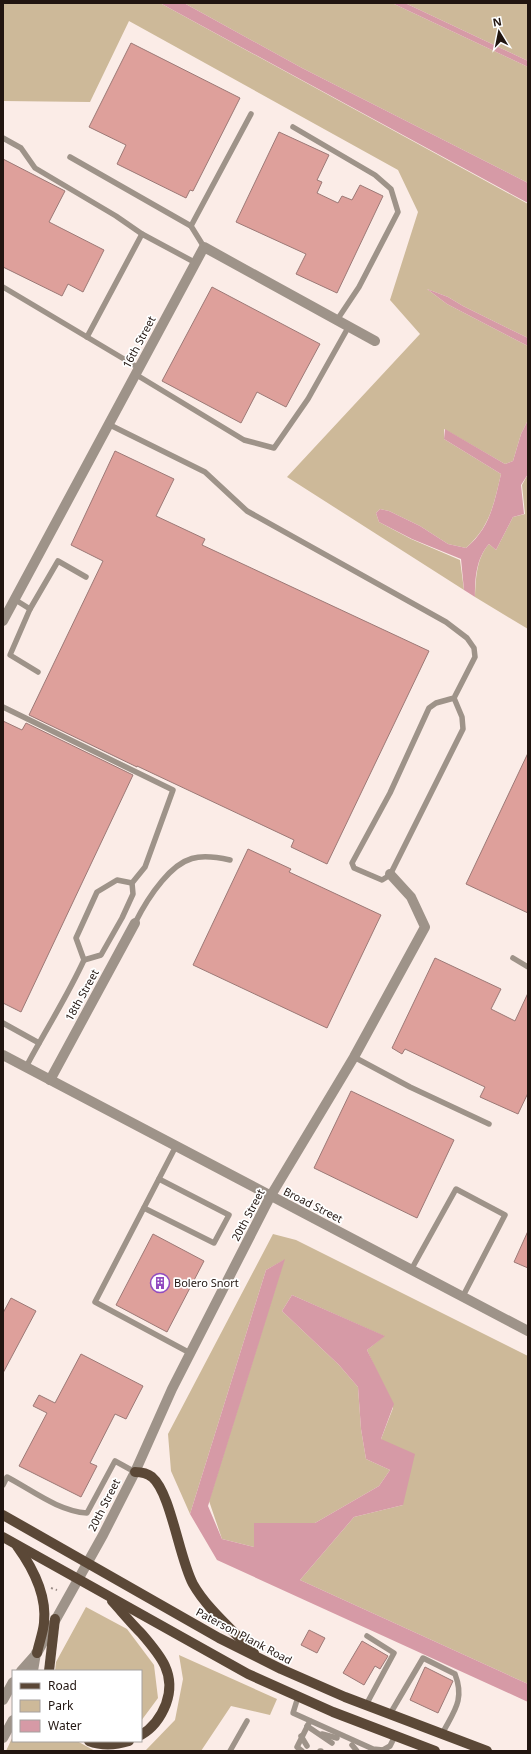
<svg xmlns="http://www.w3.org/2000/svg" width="531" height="1754" viewBox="0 0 531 1754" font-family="'Noto Sans',sans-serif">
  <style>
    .green { fill: #cdb999 }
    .water { fill: #d69aa6 }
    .building { fill: #dea09b; stroke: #9c7976 }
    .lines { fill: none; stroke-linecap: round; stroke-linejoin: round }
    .path { stroke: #998b86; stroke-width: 2; stroke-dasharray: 2 3; stroke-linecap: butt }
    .service { stroke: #9e9389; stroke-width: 5.5 }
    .minor { stroke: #9e9389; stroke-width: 10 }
    .primary { stroke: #5b4837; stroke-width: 10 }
    .labels { text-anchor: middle; stroke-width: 3.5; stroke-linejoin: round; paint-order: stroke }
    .street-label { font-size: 11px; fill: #211510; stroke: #fff }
    .poi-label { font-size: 11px; fill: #211510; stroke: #fff; text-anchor: start }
  </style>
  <rect width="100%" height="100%" fill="#fbece7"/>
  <g class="green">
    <path d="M3 3H160L528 204V338L463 306 448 297 427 289 447 304 528 346V420L521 434 513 461 505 464 444 429V439L501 474C494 504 490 527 466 548L448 544 420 526 389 511 380 509 376 513 379 522 411 539 460 560 464 590 287 477 420 334 390 300 418 212 398 170 129 21 90 102 3 101Z"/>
    <path d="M184 3H392L528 67V183L302 68Z"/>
    <path d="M405 3H528V61Z"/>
    <path d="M528 474V629L475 597C476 578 476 559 489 544L496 550 513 517 525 514 522 485Z"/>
    <path d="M273 1234 296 1240 528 1356V1684L300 1580 354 1517 403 1505 381 1439 393 1408 367 1350 384 1336 292 1295 282 1311 339 1365 358 1387 361 1429 366 1459 390 1470 379 1486 315 1523H254V1547L222 1539 209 1501 284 1260 266 1270 190 1514 171 1471 168 1434Z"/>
    <path d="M86 1607 127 1629 154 1665 158 1698 141 1721V1671H55L56 1662Z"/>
    <path d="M179 1655 277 1699 270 1715 231 1706 201 1751H131L146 1750 175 1720 183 1679Z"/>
    <path d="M13 1736V1741H77L95 1751H6Z"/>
  </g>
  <g class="water">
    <path d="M160 3H184L302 68 528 183V203Z"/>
    <path d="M392 3H405L528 61V67Z"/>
    <path d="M427 289 448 297 463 306 528 338V346L447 304Z"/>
    <path d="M528 420V474L521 485 524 514 513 517 496 550 489 544C476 559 475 578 475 597L464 590 461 559 412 539 379 522 376 513 380 509 389 511 420 526 448 544 466 548C490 528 494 504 501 474L444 439 445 429 505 464 513 461 521 434Z"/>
    <path d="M285 1259 208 1506 222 1539 254 1547V1523H315L379 1486 390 1470 366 1459 361 1429 358 1387 339 1365 282 1311 292 1295 385 1336 367 1350 394 1404 381 1439 415 1454 403 1505 354 1517 300 1580 528 1684V1702L217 1560 190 1514 266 1270Z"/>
  </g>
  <g class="building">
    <path d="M131 43 240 98 193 191 190 190 186 198 117 164 126 145 89 127Z"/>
    <path d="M279 132 329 155 317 180 322 182 317 193 338 203 342 196 352 200 360 185 383 196 337 293 296 274 306 254 236 222Z"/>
    <path d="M3 159 65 191 49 222 104 250 83 292 68 284 62 296 3 267Z"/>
    <path d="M212 287 320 344 286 407 257 392 241 423 162 381Z"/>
    <path d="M115 451 174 479 156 516 205 539 202 545 429 651 327 864 291 847 294 840 137 766V767L29 715 103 561 71 545Z"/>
    <path d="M3 721 22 730 26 723 133 775 21 1012 3 1003Z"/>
    <path d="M528 753V913L466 884Z"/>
    <path d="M248 849 291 869 289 872 381 915 327 1028 193 965Z"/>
    <path d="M435 958 501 989 491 1009 515 1021 528 993V1093L518 1114 480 1097 485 1087 405 1049 402 1054 392 1048Z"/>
    <path d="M351 1091 454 1140 417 1218 314 1168Z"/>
    <path d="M528 1231V1268L514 1262Z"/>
    <path d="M153 1234 204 1261 167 1332 116 1305Z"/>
    <path d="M11 1298 36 1311 3 1373V1313Z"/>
    <path d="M81 1354 143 1386 126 1419 115 1414 90 1463 97 1466 81 1497 19 1466 47 1413 33 1406 39 1395 55 1403Z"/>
    <path d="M309 1630 325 1638 317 1653 301 1645Z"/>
    <path d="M362 1641 388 1656 380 1669 375 1666 364 1685 343 1673Z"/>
    <path d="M425 1667 453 1681 438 1713 410 1700Z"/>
  </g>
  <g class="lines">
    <path class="path" d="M51 1588 57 1590"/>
    <g class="service">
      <path d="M293 127 375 175 391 189 398 212 359 287 337 320"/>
      <path d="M3 138 21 148 35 168 116 216 142 234"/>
      <path d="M70 157 191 226 251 114"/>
      <path d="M191 226 204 247"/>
      <path d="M3 287 139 368"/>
      <path d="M87 337 142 234 196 263"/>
      <path d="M135 374 244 440 274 448 308 399 349 326"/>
      <path d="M108 424 205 472 247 511 446 622 467 638 474 648 475 657 454 698 462 717 463 729 390 875 382 880 354 868 352 863 390 793 429 708 436 703 454 698"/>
      <path d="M14 599 30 609"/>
      <path d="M38 672 10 655 30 609 58 561 86 577"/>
      <path d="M3 707 173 790 145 867 132 883 133 894 122 918 101 955 84 960"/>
      <path d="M135 923C143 907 151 894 162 881 183 856 198 853 230 860"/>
      <path d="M513 958 528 967"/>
      <path d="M3 1023 39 1043"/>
      <path d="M354 1057 410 1087 489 1124"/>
      <path d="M26 1067C45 1031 67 997 84 960L76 938 97 892 117 880 132 883"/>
      <path d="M176 1146 95 1302 190 1353"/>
      <path d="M144 1208 214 1243 229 1215 159 1179"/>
      <path d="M411 1270 456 1189 505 1215 463 1296"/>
      <path d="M3 1485 7 1477C32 1490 58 1511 87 1513L115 1461 135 1472"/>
      <path d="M298 1697 293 1713 373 1749 383 1750 390 1746 395 1736"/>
      <path d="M366 1705 394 1653 367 1636"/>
      <path d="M390 1714 423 1658 455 1674C465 1700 454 1711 442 1734"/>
      <path d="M307 1726 332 1743"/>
      <path d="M322 1734 337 1738"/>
      <path d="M301 1736 307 1746"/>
      <path d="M352 1745 357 1751"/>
      <path d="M230 1751 247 1721"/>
      <path d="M302 1751 297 1747 310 1721"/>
      <path d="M320 1751H321"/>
    </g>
    <g class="minor">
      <path d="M3 621 204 247 375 341"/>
      <path d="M3 1055 528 1331"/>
      <path d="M50 1080 135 923"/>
      <path d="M21 1671 37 1653 103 1535 135 1472 172 1389 270 1197 354 1057 425 927 411 897 390 874"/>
      <path d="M33 1671 36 1653"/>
      <path d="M3 1700 13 1682"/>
      <path d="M3 1738 13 1720"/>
    </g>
    <g class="primary">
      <path d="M135 1472C141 1472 147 1473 152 1477 171 1493 179 1558 193 1584 207 1609 235 1632 254 1653"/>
      <path d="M3 1515 219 1638 281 1669 345 1697 487 1751"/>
      <path d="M3 1537 248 1674 333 1712 435 1751"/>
      <path d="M17 1546C33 1568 47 1595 44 1623 43 1633 39 1643 37 1653"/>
      <path d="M112 1601C122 1612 131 1623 141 1633 160 1655 177 1674 166 1704 161 1717 153 1728 141 1735"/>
      <path d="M49 1671 55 1619"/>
      <path d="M89 1741C102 1746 116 1745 129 1741"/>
    </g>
  </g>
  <defs>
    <g id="building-ring" transform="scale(1)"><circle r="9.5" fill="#fff" stroke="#924cc0" stroke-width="1.5"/><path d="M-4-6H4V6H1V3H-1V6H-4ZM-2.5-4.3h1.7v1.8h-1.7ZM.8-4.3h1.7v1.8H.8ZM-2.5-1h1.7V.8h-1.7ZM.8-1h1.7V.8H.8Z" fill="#924cc0"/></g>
  </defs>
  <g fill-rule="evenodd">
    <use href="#building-ring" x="160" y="1283"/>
  </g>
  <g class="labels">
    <g class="street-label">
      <text transform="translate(139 342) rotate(-62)" y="4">16th Street</text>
      <text transform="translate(82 995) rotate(-61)" y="4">18th Street</text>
      <text transform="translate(313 1205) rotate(27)" y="4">Broad Street</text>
      <text transform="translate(248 1215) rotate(-62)" y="4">20th Street</text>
      <text transform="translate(104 1505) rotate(-63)" y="4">20th Street</text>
      <text transform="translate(244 1636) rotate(28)" y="4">Paterson Plank Road</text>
    </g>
    <g class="poi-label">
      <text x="174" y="1287">Bolero Snort</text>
    </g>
  </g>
  <rect width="531" height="1754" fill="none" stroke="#211510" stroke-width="8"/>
  <rect x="12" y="1670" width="130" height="72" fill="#ffffff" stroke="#a6a19f"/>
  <rect x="20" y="1683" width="20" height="6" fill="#5b4837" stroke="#a6a19f"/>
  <text x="48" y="1690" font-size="12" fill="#211510">Road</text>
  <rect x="20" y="1700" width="20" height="12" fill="#cdb999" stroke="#a6a19f"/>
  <text x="48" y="1710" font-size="12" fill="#211510">Park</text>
  <rect x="20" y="1720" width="20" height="12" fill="#d69aa6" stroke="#a6a19f"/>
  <text x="48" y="1730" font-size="12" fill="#211510">Water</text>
  <g transform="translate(499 32) rotate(350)" stroke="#ffffff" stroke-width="3" paint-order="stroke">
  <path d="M0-3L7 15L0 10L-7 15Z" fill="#211510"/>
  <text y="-6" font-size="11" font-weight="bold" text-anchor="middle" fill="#211510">N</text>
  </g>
</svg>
